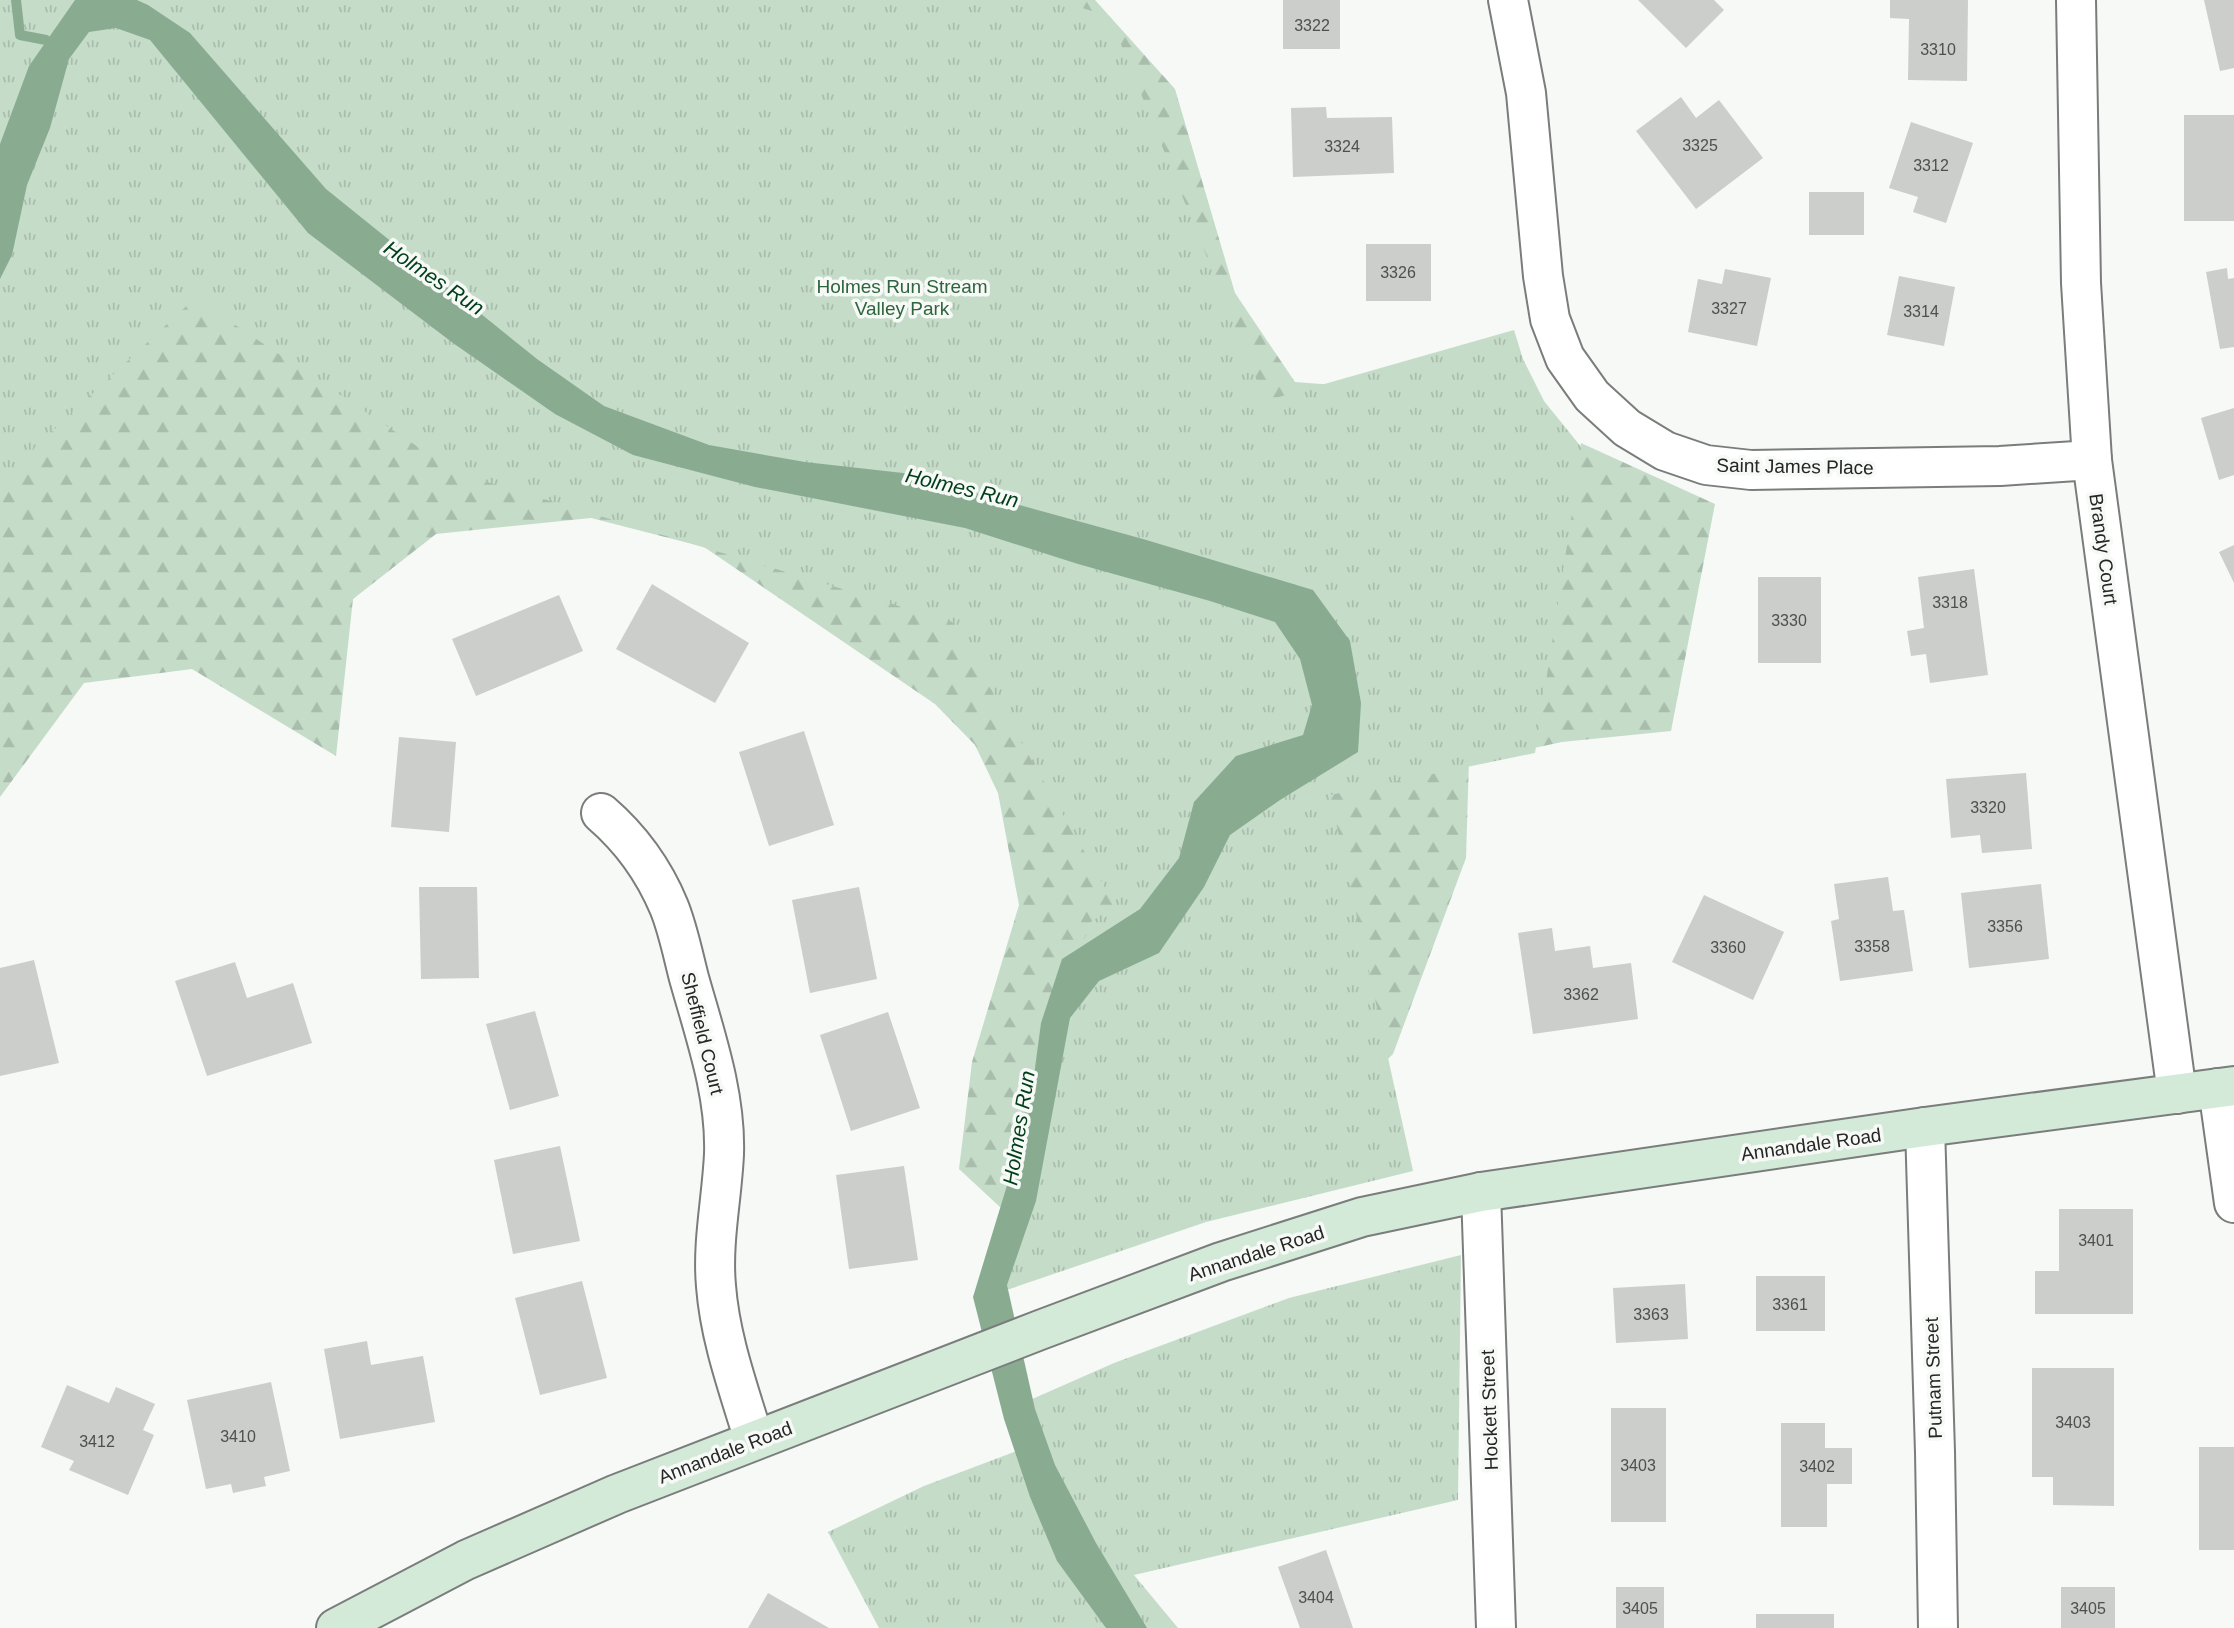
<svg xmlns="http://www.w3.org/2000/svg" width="2234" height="1628" viewBox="0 0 2234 1628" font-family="Helvetica,sans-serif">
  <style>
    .forest { fill: url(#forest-firs) }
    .park { fill: url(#park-tufts) }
    .water { fill: #89ac91 }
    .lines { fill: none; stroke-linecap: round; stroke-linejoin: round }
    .stream { stroke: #89ac91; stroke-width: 10 }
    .building { fill: #cbcecb }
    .minor-casing { stroke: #7a7d7b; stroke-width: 42 }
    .secondary-casing { stroke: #7a7d7b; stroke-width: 42 }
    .minor { stroke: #fff; stroke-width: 38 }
    .secondary { stroke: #d3ead9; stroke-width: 38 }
    .labels { text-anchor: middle; stroke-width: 7; stroke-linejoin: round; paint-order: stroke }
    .number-label { font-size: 16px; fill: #4e504e }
    .park-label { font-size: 19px; fill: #2e653e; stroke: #f6f9f6 }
    .street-label { font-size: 19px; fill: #252625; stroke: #f6f9f6 }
    .water-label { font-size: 21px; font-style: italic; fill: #003d19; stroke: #f6f9f6 }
  </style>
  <defs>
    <pattern id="forest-firs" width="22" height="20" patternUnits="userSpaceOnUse" patternTransform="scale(1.75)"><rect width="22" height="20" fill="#c5dcc9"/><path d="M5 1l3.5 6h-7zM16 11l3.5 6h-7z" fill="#a9bdac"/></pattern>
    <pattern id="park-tufts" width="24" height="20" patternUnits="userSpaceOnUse" patternTransform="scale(1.75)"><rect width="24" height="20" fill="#c5dcc9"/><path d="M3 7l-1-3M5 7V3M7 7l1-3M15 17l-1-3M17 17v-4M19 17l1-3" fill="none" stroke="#a9bdac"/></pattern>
  </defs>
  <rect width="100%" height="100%" fill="#f6f9f6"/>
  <g class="forest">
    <path d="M0 0H1095L1175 89 1235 293 1295 382 1450 394 1474 594 1466 858 1393 1054 1356 1091 1036 1201 1000 1207 959 1169 972 1062 1019 905 998 793 975 745 935 704 704 547 591 518 436 534 353 599 336 756 192 669 84 683 0 797Z"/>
    <path d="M1581 443 1715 504 1671 731 1562 742 1534 748Z"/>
  </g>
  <g class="park">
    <path d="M0 0H1058L1110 17 1265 401 1514 330 1523 359 1544 401 1582 448 1535 753 1330 795 1413 1171 1206 1222 995 1294 1088 924 1115 905 952 622 457 473 195 298 0 480Z"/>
    <path d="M1461 1255 1458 1500 1134 1575 1178 1628H879L828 1532 924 1486 1027 1447 1030 1400 1114 1363 1289 1298Z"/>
  </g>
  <path class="water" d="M75 0H137L148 5 190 33 326 189 537 359 604 406 709 445 805 462 903 473 1143 539 1313 590 1350 641 1361 703 1358 752 1280 800 1230 835 1204 887 1159 953 1099 981 1070 1018 1036 1201 1007 1285 1035 1409 1055 1465 1096 1543 1147 1628H1106L1057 1561 1030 1497 1004 1419 973 1297 1029 1113 1041 1023 1062 959 1140 909 1179 858 1194 802 1236 756 1303 735 1312 705 1300 659 1275 622 1210 601 1078 564 965 528 755 487 633 455 555 414 453 343 308 233 150 40 116 28 89 32 69 59 50 128 27 185 12 255 0 279V144L29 66Z"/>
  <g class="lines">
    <path class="stream" d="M16 0 20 35 46 40"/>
  </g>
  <g class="building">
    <rect x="1283" y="0" width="57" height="49"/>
    <path d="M1638 0H1714L1724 10 1686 48Z"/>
    <path d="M1890 0H1968L1967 81 1908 80 1909 19 1890 18Z"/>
    <path d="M2204 0H2234V68L2220 71Z"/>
    <path d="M1681 97 1696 118 1719 100 1763 158 1696 209 1636 131Z"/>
    <path d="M1326 107 1327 118 1392 117 1394 173 1293 177 1291 108Z"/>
    <rect x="2184" y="115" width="50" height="106"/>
    <path d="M1911 122 1973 143 1946 223 1913 212 1918 197 1889 188Z"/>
    <rect x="1809" y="192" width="55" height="43"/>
    <rect x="1366" y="244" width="65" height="57"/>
    <path d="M2227 268 2228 279 2234 278V347L2220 349 2206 272Z"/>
    <path d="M1725 269 1771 278 1757 346 1688 332 1698 279 1722 284Z"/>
    <path d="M1899 276 1955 287 1944 346 1887 335Z"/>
    <path d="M2234 408V475L2219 480 2201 418Z"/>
    <path d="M2234 545V583L2219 552Z"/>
    <path d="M1974 569 1988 675 1930 683 1926 654 1911 656 1907 631 1924 628 1918 577Z"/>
    <rect x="1758" y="577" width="63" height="86"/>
    <path d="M652 584 749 643 715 703 616 649Z"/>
    <path d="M559 595 583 651 476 696 452 639Z"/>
    <path d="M804 731 834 825 769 846 739 752Z"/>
    <path d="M399 737 456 742 449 832 391 827Z"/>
    <path d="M2026 773 2032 849 1982 853 1980 835 1951 838 1946 779Z"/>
    <path d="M1888 877 1893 911 1904 910 1913 971 1840 981 1831 921 1839 919 1834 884Z"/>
    <path d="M2041 884 2049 959 1969 968 1961 893Z"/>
    <path d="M419 887H477L479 978 421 979Z"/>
    <path d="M859 887 877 979 810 993 792 900Z"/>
    <path d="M1704 895 1784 932 1753 1000 1672 962Z"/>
    <path d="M1552 928 1555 951 1590 946 1593 968 1631 963 1638 1019 1533 1034 1518 933Z"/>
    <path d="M34 960 59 1063 0 1076V968Z"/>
    <path d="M235 962 247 998 293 983 312 1043 207 1076 175 981Z"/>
    <path d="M535 1011 559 1096 510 1110 486 1024Z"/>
    <path d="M888 1012 920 1108 851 1131 820 1035Z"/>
    <path d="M560 1146 580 1241 513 1254 494 1160Z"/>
    <path d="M904 1166 918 1260 849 1269 836 1175Z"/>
    <path d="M2059 1209H2133V1314H2035V1271H2059Z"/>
    <rect x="1756" y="1276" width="69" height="55"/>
    <path d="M582 1281 607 1378 540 1395 515 1298Z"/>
    <path d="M1685 1284 1688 1339 1616 1343 1613 1288Z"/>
    <path d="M367 1341 371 1365 423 1356 435 1422 340 1439 324 1349Z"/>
    <path d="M2032 1368H2114V1506L2053 1505V1477H2032Z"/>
    <path d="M271 1382 290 1471 264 1477 266 1486 233 1493 231 1484 206 1489 187 1400Z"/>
    <path d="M67 1385 109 1403 116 1387 155 1404 143 1430 154 1435 128 1495 69 1470 74 1461 41 1447Z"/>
    <rect x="1611" y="1408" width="55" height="114"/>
    <path d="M1781 1423H1825V1448H1852V1484H1827V1527H1781Z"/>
    <rect x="2199" y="1447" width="35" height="103"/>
    <path d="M1326 1550 1353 1628H1300L1278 1567Z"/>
    <rect x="1616" y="1587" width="48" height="41"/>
    <rect x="2061" y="1587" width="54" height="41"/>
    <path d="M768 1593 829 1628H748Z"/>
    <rect x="1756" y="1614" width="78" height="14"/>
  </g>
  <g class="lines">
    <g class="minor-casing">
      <g id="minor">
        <path d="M1508 0 1526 93 1543 276 1550 319 1565 358 1592 396 1627 428 1665 451 1706 465 1751 470 2000 466 2092 460"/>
        <path d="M2076 0 2081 283 2092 460 2177 1094"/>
        <path d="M601 813C630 838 654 871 669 907 678 929 683 955 689 978 705 1035 726 1094 724 1154 722 1198 712 1242 716 1286 720 1339 739 1390 754 1440"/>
        <path d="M2218 1088 2234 1203"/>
        <path d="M1925 1127 1935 1452 1938 1628"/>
        <path d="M1481 1192 1496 1628"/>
      </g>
    </g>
    <g class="secondary-casing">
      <path id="secondary" d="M336 1628 466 1560 617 1494 1040 1330 1221 1262 1362 1217 1481 1192 1925 1127 2234 1086"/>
    </g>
    <use href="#minor" class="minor"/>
    <use href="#secondary" class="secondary"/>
  </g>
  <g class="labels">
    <g class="number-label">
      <text x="1312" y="31">3322</text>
      <text x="1938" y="55">3310</text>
      <text x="1700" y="151">3325</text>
      <text x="1342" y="152">3324</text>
      <text x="1931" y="171">3312</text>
      <text x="1398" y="278">3326</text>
      <text x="1729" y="314">3327</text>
      <text x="1921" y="317">3314</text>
      <text x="1950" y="608">3318</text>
      <text x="1789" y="626">3330</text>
      <text x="1988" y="813">3320</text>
      <text x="2005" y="932">3356</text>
      <text x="1872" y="952">3358</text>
      <text x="1728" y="953">3360</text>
      <text x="1581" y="1000">3362</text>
      <text x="2096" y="1246">3401</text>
      <text x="1790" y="1310">3361</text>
      <text x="1651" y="1320">3363</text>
      <text x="2073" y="1428">3403</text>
      <text x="238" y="1442">3410</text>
      <text x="97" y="1447">3412</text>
      <text x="1638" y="1471">3403</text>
      <text x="1817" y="1472">3402</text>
      <text x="1316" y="1603">3404</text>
      <text x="1640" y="1614">3405</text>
      <text x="2088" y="1614">3405</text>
    </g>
    <g class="park-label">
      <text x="902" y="293">Holmes Run Stream<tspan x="902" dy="22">Valley Park</tspan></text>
    </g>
    <g class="street-label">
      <text transform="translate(1795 466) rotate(1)" y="7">Saint James Place</text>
      <text transform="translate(2104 549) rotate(82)" y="7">Brandy Court</text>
      <text transform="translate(703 1033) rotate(76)" y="7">Sheffield Court</text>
      <text transform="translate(1811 1144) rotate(-8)" y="7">Annandale Road</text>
      <text transform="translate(1256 1253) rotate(-18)" y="7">Annandale Road</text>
      <text transform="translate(1933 1378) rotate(-92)" y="7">Putnam Street</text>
      <text transform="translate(1489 1410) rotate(-92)" y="7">Hockett Street</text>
      <text transform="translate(725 1452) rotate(-21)" y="7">Annandale Road</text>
    </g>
    <g class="water-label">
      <text transform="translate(434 278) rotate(34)" y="7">Holmes Run</text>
      <text transform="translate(962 488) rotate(13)" y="7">Holmes Run</text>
      <text transform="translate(1019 1128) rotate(-81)" y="7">Holmes Run</text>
    </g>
  </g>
</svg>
